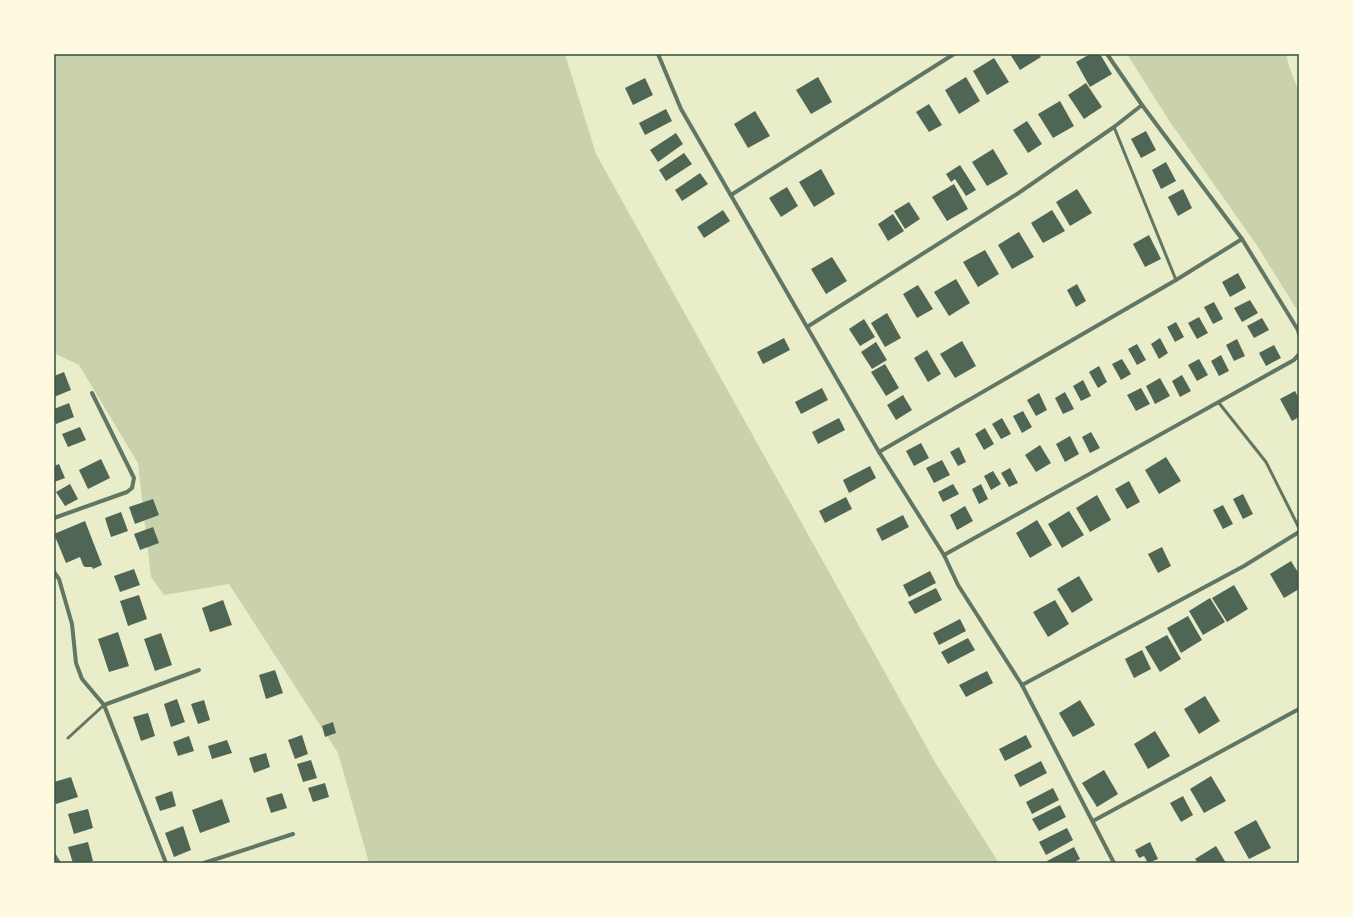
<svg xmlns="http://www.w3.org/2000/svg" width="1353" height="917" viewBox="0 0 1353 917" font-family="Commissioner,sans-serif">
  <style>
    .green { fill: #cad2ad }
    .building { fill: #4f6655 }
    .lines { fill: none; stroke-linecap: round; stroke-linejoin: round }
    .service { stroke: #617663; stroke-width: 3 }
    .minor { stroke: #617663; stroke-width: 4 }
    .neatline { fill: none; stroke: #344e41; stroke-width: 1.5 }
  </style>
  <rect width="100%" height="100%" fill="#e9edc9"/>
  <g class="green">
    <path d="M54 54H565L596 154 936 764 999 863H369L338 753 229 584 164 595 151 577 138 463 79 365 54 353Z"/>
    <path d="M1127 54H1286L1290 69 1299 92V313L1256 244 1170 122Z"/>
  </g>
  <g class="building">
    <path d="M1010 54H1039L1041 57 1020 70Z"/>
    <path d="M1090 54H1100L1112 74 1090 87 1076 62Z"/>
    <path d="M994 58 1009 82 987 95 973 71Z"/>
    <path d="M818 77 832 102 811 114 796 90Z"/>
    <path d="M966 77 980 101 959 114 945 90Z"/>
    <path d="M645 78 653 95 633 105 625 88Z"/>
    <path d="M1086 83 1102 107 1084 119 1068 95Z"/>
    <path d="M1060 101 1074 126 1053 138 1038 114Z"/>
    <path d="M929 104 942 125 929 132 916 112Z"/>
    <path d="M666 109 672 121 645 135 639 123Z"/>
    <path d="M755 111 770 136 748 148 734 124Z"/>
    <path d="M1027 121 1042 144 1028 153 1013 130Z"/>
    <path d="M1146 131 1156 150 1141 158 1131 139Z"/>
    <path d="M676 133 683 144 658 162 650 150Z"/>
    <path d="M993 149 1008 174 987 186 972 162Z"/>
    <path d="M684 153 692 164 666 181 659 170Z"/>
    <path d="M1166 162 1176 181 1161 189 1152 170Z"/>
    <path d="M960 165 976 190 966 196 955 179 951 182 946 174Z"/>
    <path d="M821 169 835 194 814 207 799 182Z"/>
    <path d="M700 173 708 184 682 201 675 190Z"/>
    <path d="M954 184 968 209 947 221 932 197Z"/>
    <path d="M787 187 798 206 781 217 769 198Z"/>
    <path d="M1077 189 1092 213 1070 226 1056 202Z"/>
    <path d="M1183 189 1192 208 1178 216 1168 197Z"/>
    <path d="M909 202 920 219 905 229 894 211Z"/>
    <path d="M723 210 730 221 704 238 697 227Z"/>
    <path d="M1052 210 1065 231 1043 243 1031 223Z"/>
    <path d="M893 214 904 231 888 241 878 224Z"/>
    <path d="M1019 232 1034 257 1012 269 998 245Z"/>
    <path d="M1149 235 1161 259 1145 267 1133 244Z"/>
    <path d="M985 250 999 274 978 287 963 262Z"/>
    <path d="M832 257 847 281 826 294 811 269Z"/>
    <path d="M1238 273 1246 288 1230 297 1222 282Z"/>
    <path d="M956 279 970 303 949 316 934 292Z"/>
    <path d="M1077 284 1086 301 1076 307 1067 290Z"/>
    <path d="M918 285 933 309 917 318 903 294Z"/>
    <path d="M1250 300 1258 313 1242 322 1234 308Z"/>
    <path d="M1214 302 1223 319 1213 324 1204 307Z"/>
    <path d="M887 313 901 338 885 347 871 323Z"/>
    <path d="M1199 317 1208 333 1197 339 1188 323Z"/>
    <path d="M1262 318 1269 330 1254 338 1247 326Z"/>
    <path d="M864 319 875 337 860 346 849 329Z"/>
    <path d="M1176 322 1184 337 1175 342 1167 327Z"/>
    <path d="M784 338 790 350 763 364 757 352Z"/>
    <path d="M1160 338 1168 353 1159 359 1151 344Z"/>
    <path d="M1237 339 1245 356 1234 361 1226 345Z"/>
    <path d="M962 341 976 366 955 378 940 354Z"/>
    <path d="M876 342 887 360 872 369 861 352Z"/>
    <path d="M1137 344 1146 360 1137 365 1128 349Z"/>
    <path d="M1274 345 1281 358 1266 366 1259 353Z"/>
    <path d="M927 350 941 374 928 382 914 358Z"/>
    <path d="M1221 355 1229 371 1219 376 1211 361Z"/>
    <path d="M1122 359 1131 374 1121 380 1112 364Z"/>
    <path d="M1199 359 1208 375 1197 381 1188 365Z"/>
    <path d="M885 364 899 388 886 396 871 372Z"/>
    <path d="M1099 366 1107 382 1098 388 1089 372Z"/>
    <path d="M64 372 71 390 54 397V376Z"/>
    <path d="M1182 375 1191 391 1180 397 1172 381Z"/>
    <path d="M1160 378 1170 396 1155 404 1146 386Z"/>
    <path d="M1083 380 1091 396 1081 401 1073 386Z"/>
    <path d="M822 388 828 400 801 414 795 402Z"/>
    <path d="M1141 388 1150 404 1136 411 1127 395Z"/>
    <path d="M1295 391 1299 399V417L1292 421 1280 399Z"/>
    <path d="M1065 392 1074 409 1063 414 1055 398Z"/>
    <path d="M1039 393 1047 410 1036 416 1027 400Z"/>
    <path d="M903 395 912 410 896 420 887 405Z"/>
    <path d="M69 403 74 417 56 424 54 418V409Z"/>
    <path d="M1023 411 1032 427 1022 433 1013 416Z"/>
    <path d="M839 418 845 430 818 444 812 432Z"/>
    <path d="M1002 418 1011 434 1001 439 992 424Z"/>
    <path d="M80 427 86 440 68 447 62 434Z"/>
    <path d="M985 428 994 444 984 450 975 434Z"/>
    <path d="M1091 432 1100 448 1090 453 1082 437Z"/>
    <path d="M1070 436 1079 454 1065 462 1056 444Z"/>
    <path d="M921 443 929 458 914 466 906 451Z"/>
    <path d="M1040 445 1051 463 1036 472 1025 455Z"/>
    <path d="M959 447 966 462 958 466 950 452Z"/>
    <path d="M1166 457 1181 481 1159 494 1145 470Z"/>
    <path d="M101 459 110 478 88 489 79 470Z"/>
    <path d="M942 460 950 475 934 483 926 468Z"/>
    <path d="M59 464 65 478 54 482V466Z"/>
    <path d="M870 466 876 478 849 493 843 480Z"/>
    <path d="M1010 468 1018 483 1009 487 1001 473Z"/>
    <path d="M993 471 1001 484 991 490 984 476Z"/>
    <path d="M1129 481 1140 502 1127 509 1115 489Z"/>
    <path d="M70 484 78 499 65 506 56 492Z"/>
    <path d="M953 484 959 494 943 502 938 492Z"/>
    <path d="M981 484 988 499 979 504 972 489Z"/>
    <path d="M1243 494 1253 514 1243 519 1233 499Z"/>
    <path d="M1097 495 1111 520 1090 532 1076 508Z"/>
    <path d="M846 497 852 509 825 523 819 511Z"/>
    <path d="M153 499 159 515 135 524 129 507Z"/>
    <path d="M1223 505 1233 524 1223 529 1213 510Z"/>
    <path d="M965 506 973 521 957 530 950 515Z"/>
    <path d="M1069 511 1084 535 1062 548 1048 524Z"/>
    <path d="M121 512 128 531 111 537 105 518Z"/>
    <path d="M903 515 909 527 882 541 876 529Z"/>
    <path d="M1037 520 1052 545 1030 558 1016 533Z"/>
    <path d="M85 521 102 565 93 569 92 567H85L83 565 80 557 66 563 54 534Z"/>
    <path d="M153 527 159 543 140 550 134 534Z"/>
    <path d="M1162 547 1171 566 1158 573 1148 554Z"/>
    <path d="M1291 561 1299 574V589L1284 598 1270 574Z"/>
    <path d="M134 569 140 585 120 592 114 576Z"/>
    <path d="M930 571 936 583 909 597 903 585Z"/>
    <path d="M1079 576 1093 600 1072 613 1057 589Z"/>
    <path d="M1234 585 1248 609 1227 622 1212 598Z"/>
    <path d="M936 588 942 600 915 614 908 602Z"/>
    <path d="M139 595 147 619 128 626 120 601Z"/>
    <path d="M1210 598 1225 622 1203 635 1189 611Z"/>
    <path d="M223 600 232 625 210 632 202 608Z"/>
    <path d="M1055 600 1069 624 1048 637 1033 612Z"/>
    <path d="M1188 616 1202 640 1181 653 1167 628Z"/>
    <path d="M960 619 966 631 939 645 933 633Z"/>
    <path d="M118 632 129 666 109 672 98 639Z"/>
    <path d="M161 633 172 665 155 671 144 639Z"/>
    <path d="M1167 635 1181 659 1160 672 1145 647Z"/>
    <path d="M968 638 975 650 948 664 941 652Z"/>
    <path d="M1142 650 1151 669 1134 678 1125 659Z"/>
    <path d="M275 670 283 693 266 699 259 675Z"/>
    <path d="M987 671 993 683 966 697 959 685Z"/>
    <path d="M1205 696 1220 721 1199 734 1184 709Z"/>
    <path d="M177 699 185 722 171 727 164 704Z"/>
    <path d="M204 700 210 720 198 724 191 704Z"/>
    <path d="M1080 700 1095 725 1073 737 1059 713Z"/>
    <path d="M148 713 155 736 141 741 133 717Z"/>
    <path d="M333 722 336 733 325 737 322 726Z"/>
    <path d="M1155 731 1170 756 1148 769 1134 744Z"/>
    <path d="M302 735 308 754 295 759 288 740Z"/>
    <path d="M1026 735 1032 747 1005 761 999 749Z"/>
    <path d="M189 736 194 751 178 756 173 742Z"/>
    <path d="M227 740 232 753 212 759 208 746Z"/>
    <path d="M266 753 270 767 254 773 249 758Z"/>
    <path d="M311 760 317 778 303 782 297 764Z"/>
    <path d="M1041 761 1047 773 1020 787 1014 775Z"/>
    <path d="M1104 770 1118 794 1097 807 1082 783Z"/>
    <path d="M1211 776 1226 801 1204 813 1190 789Z"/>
    <path d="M71 777 78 797 56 804 54 798V782Z"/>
    <path d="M325 783 329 797 313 802 308 788Z"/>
    <path d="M1053 788 1059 800 1032 814 1026 802Z"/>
    <path d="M172 791 176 806 160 811 155 797Z"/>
    <path d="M282 793 287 808 271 813 266 798Z"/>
    <path d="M1183 796 1193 815 1181 822 1170 803Z"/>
    <path d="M222 799 230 822 200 833 192 810Z"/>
    <path d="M1060 805 1066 817 1039 831 1032 819Z"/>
    <path d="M88 809 93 828 74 834 68 814Z"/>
    <path d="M1256 820 1271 848 1249 859 1234 832Z"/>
    <path d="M183 826 191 850 174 857 165 833Z"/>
    <path d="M1067 828 1073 840 1046 855 1039 842Z"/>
    <path d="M88 842 93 861 87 863H73L68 847Z"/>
    <path d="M1150 842 1158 859 1148 863 1144 856 1139 858 1135 850Z"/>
    <path d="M1216 846 1226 863H1198L1195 859Z"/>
    <path d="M1074 847 1080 859 1073 863H1048L1047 861Z"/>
  </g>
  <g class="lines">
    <g class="service">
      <path d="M1114 127 1176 280"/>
      <path d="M1219 403 1266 462 1299 528"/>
      <path d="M68 738 104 705"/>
    </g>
    <g class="minor">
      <path d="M658 54 681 109 807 327 879 452 944 555 958 585 1022 685 1114 863"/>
      <path d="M1107 54 1142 105 1242 239 1298 330 1299 334"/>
      <path d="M731 195 954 54"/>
      <path d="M807 327 1017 194 1114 127 1142 105"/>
      <path d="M879 452 1176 280 1242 239"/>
      <path d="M54 518 127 492 132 488 134 478 92 393"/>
      <path d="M944 555 1294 360 1299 354"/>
      <path d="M54 572 59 579 72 624 76 663 82 679 104 705 166 863"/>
      <path d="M1022 685 1244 566 1299 532"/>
      <path d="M104 705 199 670"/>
      <path d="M1093 821 1299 709"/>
      <path d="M54 855 59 863"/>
      <path d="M204 863 293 834"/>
    </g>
  </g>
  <rect width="1353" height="917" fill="none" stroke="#fefae0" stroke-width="110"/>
  <rect x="55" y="55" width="1243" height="807" class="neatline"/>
</svg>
